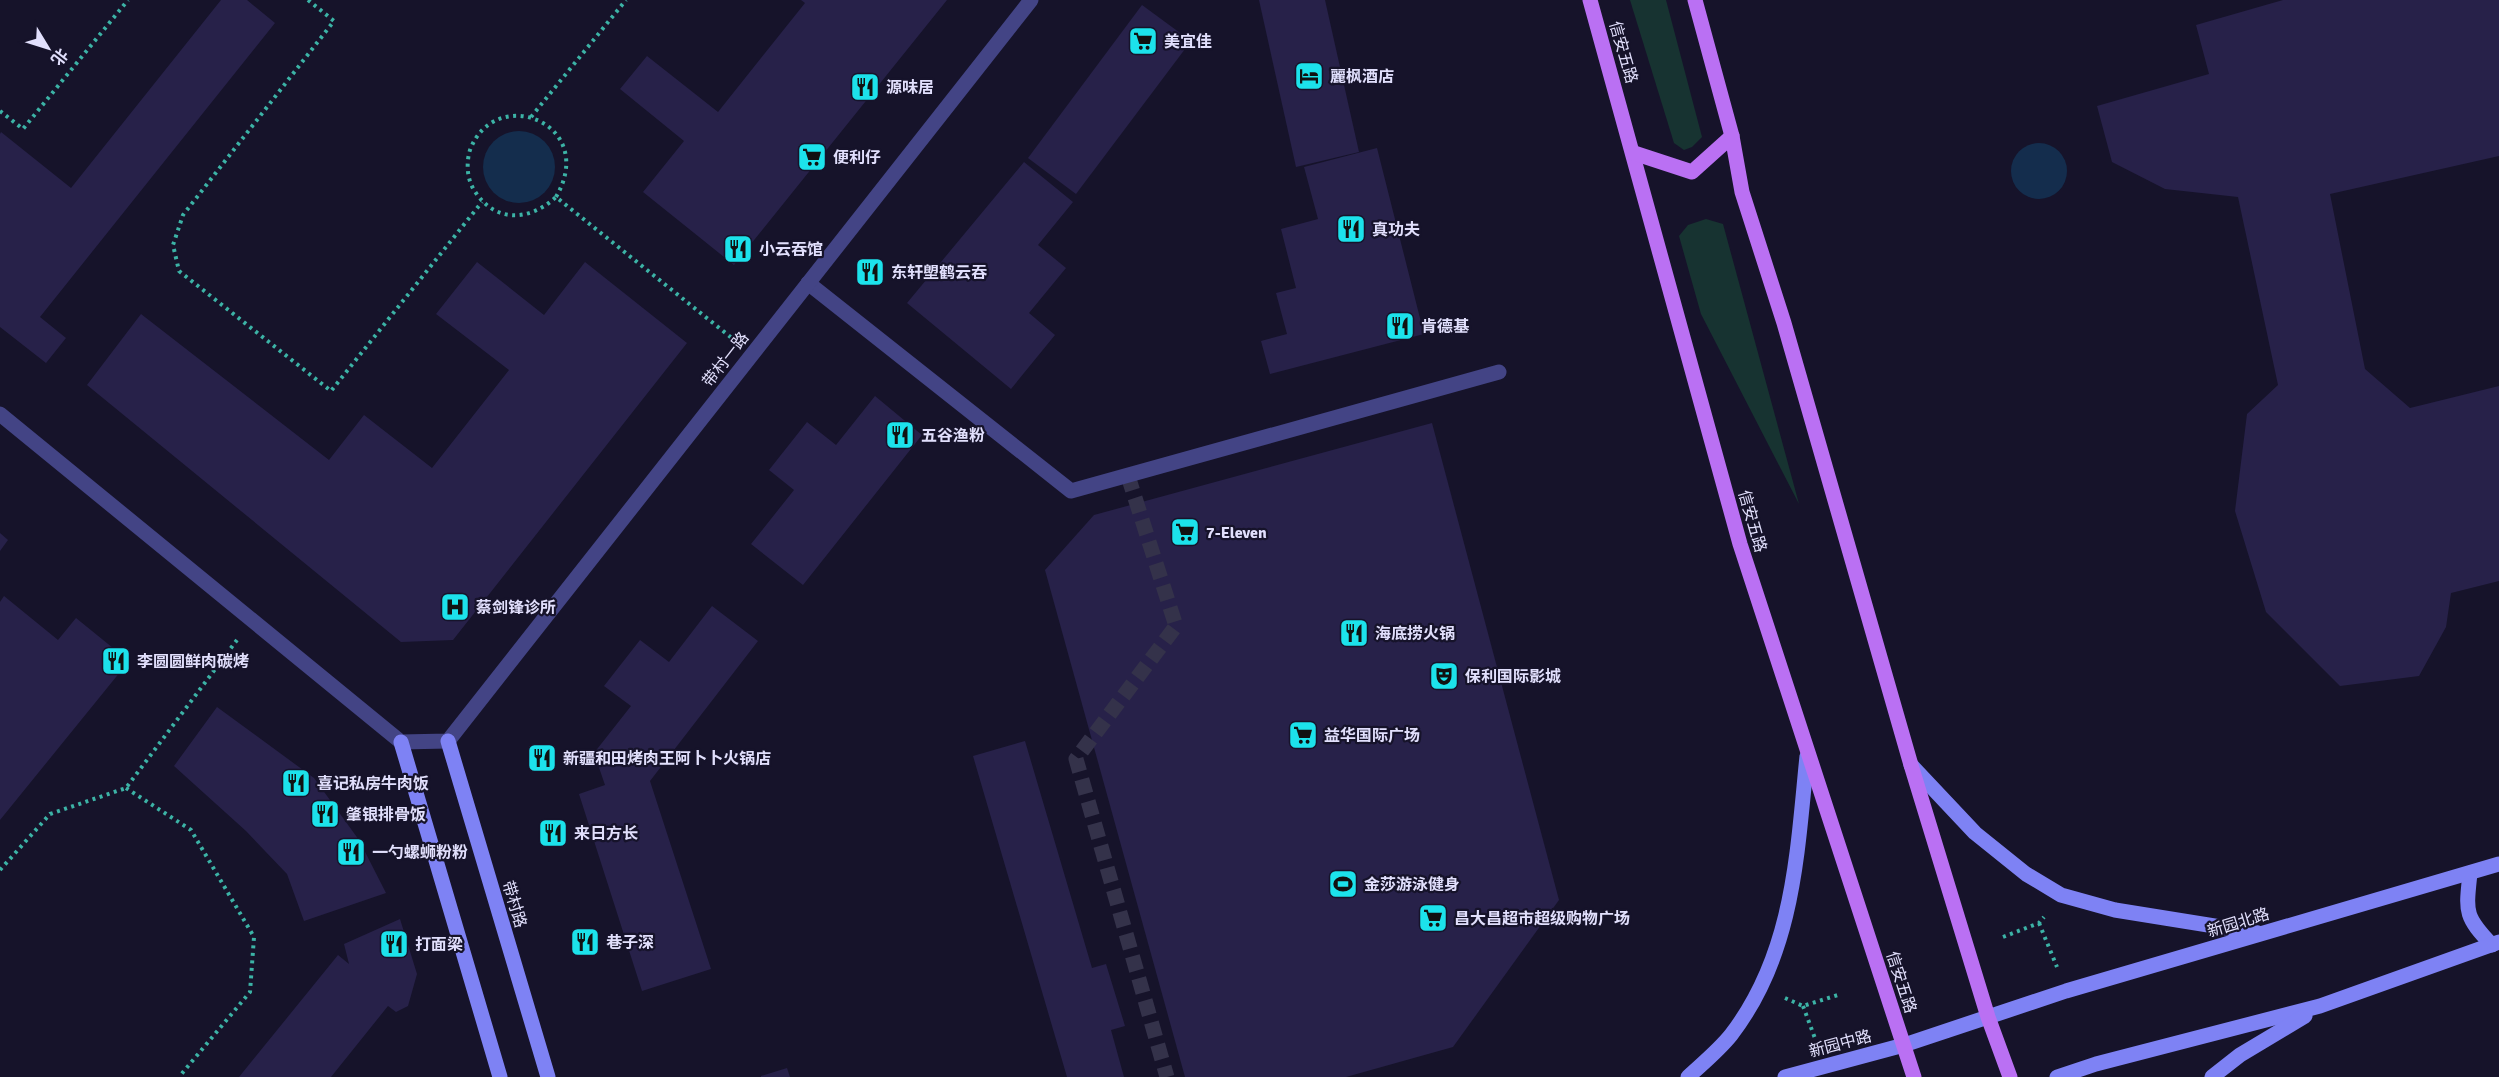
<svg xmlns="http://www.w3.org/2000/svg" width="2499" height="1077" viewBox="0 0 2499 1077" font-family="Signika,'Noto Sans SC',sans-serif">
  <style>
    .green { fill: #173331 }
    .water { fill: #142d4d }
    .building { fill: #272149 }
    .lines { fill: none; stroke-linecap: round; stroke-linejoin: round }
    .street-tunnel { stroke: #34324a; stroke-width: 15; stroke-dasharray: 15 8; stroke-linecap: butt }
    .path { stroke: #3cb3a6; stroke-width: 4; stroke-dasharray: 3 4.5; stroke-linecap: butt }
    .street { stroke: #434485; stroke-width: 15 }
    .secondary { stroke: #7e82f4; stroke-width: 15 }
    .primary { stroke: #ba70f3; stroke-width: 15 }
    .labels { text-anchor: middle; stroke-width: 4.5; stroke-linejoin: round; paint-order: stroke }
    .poi-label { font-size: 16px; font-weight: bold; fill: #e1dffc; stroke: #16132a; text-anchor: start }
    .street-label { font-size: 16px; fill: #e1dffc; stroke: #16132a }
  </style>
  <rect width="100%" height="100%" fill="#16132a"/>
  <g class="green">
    <path d="M1630 0H1666L1702 137 1692 147 1684 150 1674 143Z"/>
    <path d="M1706 219 1723 224 1799 504 1701 314 1679 236 1688 225Z"/>
  </g>
  <g class="water">
    <circle cx="519" cy="167" r="36"/>
    <circle cx="2039" cy="171" r="28"/>
  </g>
  <g class="building">
    <path d="M221 0H247L275 23 40 317 66 338 46 363 0 327V134L1 132 71 188Z"/>
    <path d="M801 0H947L734 265 643 192 684 141 620 89 647 56 718 112 805 3Z"/>
    <path d="M1259 0H1325L1359 152 1296 167Z"/>
    <path d="M2283 0H2499V156L2330 194 2365 369 2410 408 2499 386V581L2451 593 2446 627 2419 676 2340 686 2266 612 2235 511 2247 414 2278 385 2238 197 2165 189 2112 162 2097 106 2209 74 2196 25Z"/>
    <path d="M1142 5 1191 41 1076 194 1028 158Z"/>
    <path d="M1377 148 1424 334 1270 374 1261 341 1287 334 1276 293 1296 288 1281 229 1318 219 1304 167Z"/>
    <path d="M1024 162 1073 202 1038 245 1066 268 1029 313 1055 335 1011 389 907 303Z"/>
    <path d="M477 262 544 315 585 262 687 343 453 640 401 642 87 385 141 314 329 460 364 415 432 468 509 370 436 314Z"/>
    <path d="M875 396 922 435 803 585 751 544 794 490 769 470 807 422 836 445Z"/>
    <path d="M1432 423 1559 900 1453 1047 1346 1077H1185L1045 570 1094 515Z"/>
    <path d="M0 533 8 540 0 551Z"/>
    <path d="M4 596 58 640 76 618 129 661 0 820V602Z"/>
    <path d="M712 606 758 641 650 781 711 969 642 991 579 794 605 785 594 753 631 706 604 686 640 640 669 662Z"/>
    <path d="M217 707 314 778 359 840 386 893 304 921 287 874 246 831 174 766Z"/>
    <path d="M1025 741 1092 968 1106 964 1125 1026 1111 1030 1124 1077H1067L973 756Z"/>
    <path d="M400 919 417 974 408 1006 396 1012 388 1006 331 1077H239L338 955 349 964 344 944Z"/>
    <path d="M787 1068 790 1077H761V1076Z"/>
  </g>
  <g class="lines">
    <path class="street-tunnel" d="M1128 476 1176 626 1076 759 1167 1077"/>
    <g class="path">
      <path d="M308 0 334 21 183 215 173 245 179 271 331 391 482 202"/>
      <path d="M0 111 23 129 128 0"/>
      <path d="M531 117 626 0"/>
      <path d="M556 197C599 123 495 83 470 150 466 163 467 179 474 190 495 224 530 221 556 197L733 339"/>
      <path d="M126 788 191 830 254 937 250 992 179 1077"/>
      <path d="M0 870 50 814 126 788 237 640"/>
      <path d="M2039 923 2057 967"/>
      <path d="M2003 937 2039 923 2044 917"/>
      <path d="M1785 998 1803 1006 1841 994"/>
      <path d="M1803 1006 1816 1041"/>
    </g>
    <g class="street">
      <path d="M808 283 1071 491 1499 372"/>
      <path d="M0 414 401 742 448 741 1031 0"/>
    </g>
    <g class="secondary">
      <path d="M448 741 548 1077"/>
      <path d="M401 742 500 1077"/>
      <path d="M1911 765 1975 833 2026 874 2061 895 2115 910 2258 933"/>
      <path d="M2470 873C2466 912 2464 916 2492 945"/>
      <path d="M1688 1077C1702 1064 1719 1050 1731 1035 1794 953 1797 854 1807 756"/>
      <path d="M1785 1077 1904 1045 2066 991 2499 864"/>
      <path d="M2057 1077 2096 1064 2320 1006 2499 942"/>
      <path d="M2212 1077 2240 1055 2305 1016"/>
    </g>
    <g class="primary">
      <path d="M1590 0 1740 544 1914 1077"/>
      <path d="M1695 0 1732 136 1742 192 1784 323 1911 765 1988 1017 2010 1077"/>
      <path d="M1634 153 1692 172 1732 136"/>
    </g>
  </g>
  <defs>
    <g id="supermarket-square" transform="scale(1.5)"><rect x="-9" y="-9" width="18" height="18" rx="4" fill="#1ce2eb" stroke="#16132a"/><path d="M-6-5.5h2.5l.6 2H6L4.5 2H-2.5L-4.4-4H-6ZM-1.5 3.2a1.3 1.3 0 1 0 .1 0ZM3 3.2a1.3 1.3 0 1 0 .1 0Z" fill="#111"/></g>
    <g id="hotel-square" transform="scale(1.5)"><rect x="-9" y="-9" width="18" height="18" rx="4" fill="#1ce2eb" stroke="#16132a"/><path d="M-6-4.5h1.5V1H6V5H4.5V3h-9V5H-6ZM-4 0a1.8 1.8 0 1 1 3.6 0ZM.5 0V-2.5h3Q6-2.5 6 0Z" fill="#111"/></g>
    <g id="restaurant-square" transform="scale(1.5)"><rect x="-9" y="-9" width="18" height="18" rx="4" fill="#1ce2eb" stroke="#16132a"/><path d="M-5-6h1v4h1v-4h1v4h1v-4h1v5L-1.5 .5V6h-2V.5L-5-1ZM5-6V6H3V1.5H1.5Q1.5-4 5-6Z" fill="#111"/></g>
    <g id="hospital-square" transform="scale(1.5)"><rect x="-9" y="-9" width="18" height="18" rx="4" fill="#1ce2eb" stroke="#16132a"/><path d="M-5-5h3v3.5h4V-5h3V5h-3V1.5h-4V5h-3Z" fill="#111"/></g>
    <g id="theatre-square" transform="scale(1.5)"><rect x="-9" y="-9" width="18" height="18" rx="4" fill="#1ce2eb" stroke="#16132a"/><path d="M-5-5.5Q0-4 5-5.5V0Q5 5 0 6Q-5 5-5 0ZM-3.3-2.5H-1v1.5H-3.3ZM1-2.5H3.3v1.5H1ZM-2.8 1Q0 5.5 2.8 1Z" fill="#111"/></g>
    <g id="stadium-square" transform="scale(1.5)"><rect x="-9" y="-9" width="18" height="18" rx="4" fill="#1ce2eb" stroke="#16132a"/><path d="M0-5a6.5 5 0 1 0 0 10a6.5 5 0 1 0 0-10ZM-3.5-1.8h7v3.6h-7Z" fill="#111"/></g>
  </defs>
  <g fill-rule="evenodd">
    <use href="#supermarket-square" x="1143" y="41"/>
    <use href="#hotel-square" x="1309" y="76"/>
    <use href="#restaurant-square" x="865" y="87"/>
    <use href="#supermarket-square" x="812" y="157"/>
    <use href="#restaurant-square" x="1351" y="229"/>
    <use href="#restaurant-square" x="738" y="249"/>
    <use href="#restaurant-square" x="870" y="272"/>
    <use href="#restaurant-square" x="1400" y="326"/>
    <use href="#restaurant-square" x="900" y="435"/>
    <use href="#supermarket-square" x="1185" y="532"/>
    <use href="#hospital-square" x="455" y="607"/>
    <use href="#restaurant-square" x="1354" y="633"/>
    <use href="#restaurant-square" x="116" y="661"/>
    <use href="#theatre-square" x="1444" y="676"/>
    <use href="#supermarket-square" x="1303" y="735"/>
    <use href="#restaurant-square" x="542" y="758"/>
    <use href="#restaurant-square" x="296" y="783"/>
    <use href="#restaurant-square" x="325" y="814"/>
    <use href="#restaurant-square" x="553" y="833"/>
    <use href="#restaurant-square" x="351" y="852"/>
    <use href="#stadium-square" x="1343" y="884"/>
    <use href="#supermarket-square" x="1433" y="918"/>
    <use href="#restaurant-square" x="585" y="942"/>
    <use href="#restaurant-square" x="394" y="944"/>
  </g>
  <g class="labels">
    <g class="poi-label">
      <text x="1164" y="47">美宜佳</text>
      <text x="1330" y="82">麗枫酒店</text>
      <text x="886" y="93">源味居</text>
      <text x="833" y="163">便利仔</text>
      <text x="1372" y="235">真功夫</text>
      <text x="759" y="255">小云吞馆</text>
      <text x="891" y="278">东轩塱鹤云吞</text>
      <text x="1421" y="332">肯德基</text>
      <text x="921" y="441">五谷渔粉</text>
      <text x="1206" y="538">7-Eleven</text>
      <text x="476" y="613">蔡剑锋诊所</text>
      <text x="1375" y="639">海底捞火锅</text>
      <text x="137" y="667">李圆圆鲜肉碳烤</text>
      <text x="1465" y="682">保利国际影城</text>
      <text x="1324" y="741">益华国际广场</text>
      <text x="563" y="764">新疆和田烤肉王阿卜卜火锅店</text>
      <text x="317" y="789">喜记私房牛肉饭</text>
      <text x="346" y="820">肇银排骨饭</text>
      <text x="574" y="839">来日方长</text>
      <text x="372" y="858">一勺螺蛳粉粉</text>
      <text x="1364" y="890">金莎游泳健身</text>
      <text x="1454" y="924">昌大昌超市超级购物广场</text>
      <text x="606" y="948">巷子深</text>
      <text x="415" y="950">打面梁</text>
    </g>
    <g class="street-label">
      <text transform="translate(1624 52) rotate(74)" y="6">信安五路</text>
      <text transform="translate(725 359) rotate(-52)" y="6">带村一路</text>
      <text transform="translate(1753 521) rotate(74)" y="6">信安五路</text>
      <text transform="translate(515 904) rotate(73)" y="6">带村路</text>
      <text transform="translate(2238 922) rotate(-17)" y="6">新园北路</text>
      <text transform="translate(1902 982) rotate(72)" y="6">信安五路</text>
      <text transform="translate(1840 1043) rotate(-15)" y="6">新园中路</text>
    </g>
  </g>
  <g transform="translate(48 48) rotate(128)" stroke="#16132a" stroke-width="4.5" paint-order="stroke">
  <path d="M0-4.5L10 22L0 15L-10 22Z" fill="#e1dffc"/>
  <text y="-9" font-size="16" font-weight="bold" text-anchor="middle" fill="#e1dffc">北</text>
  </g>
</svg>
